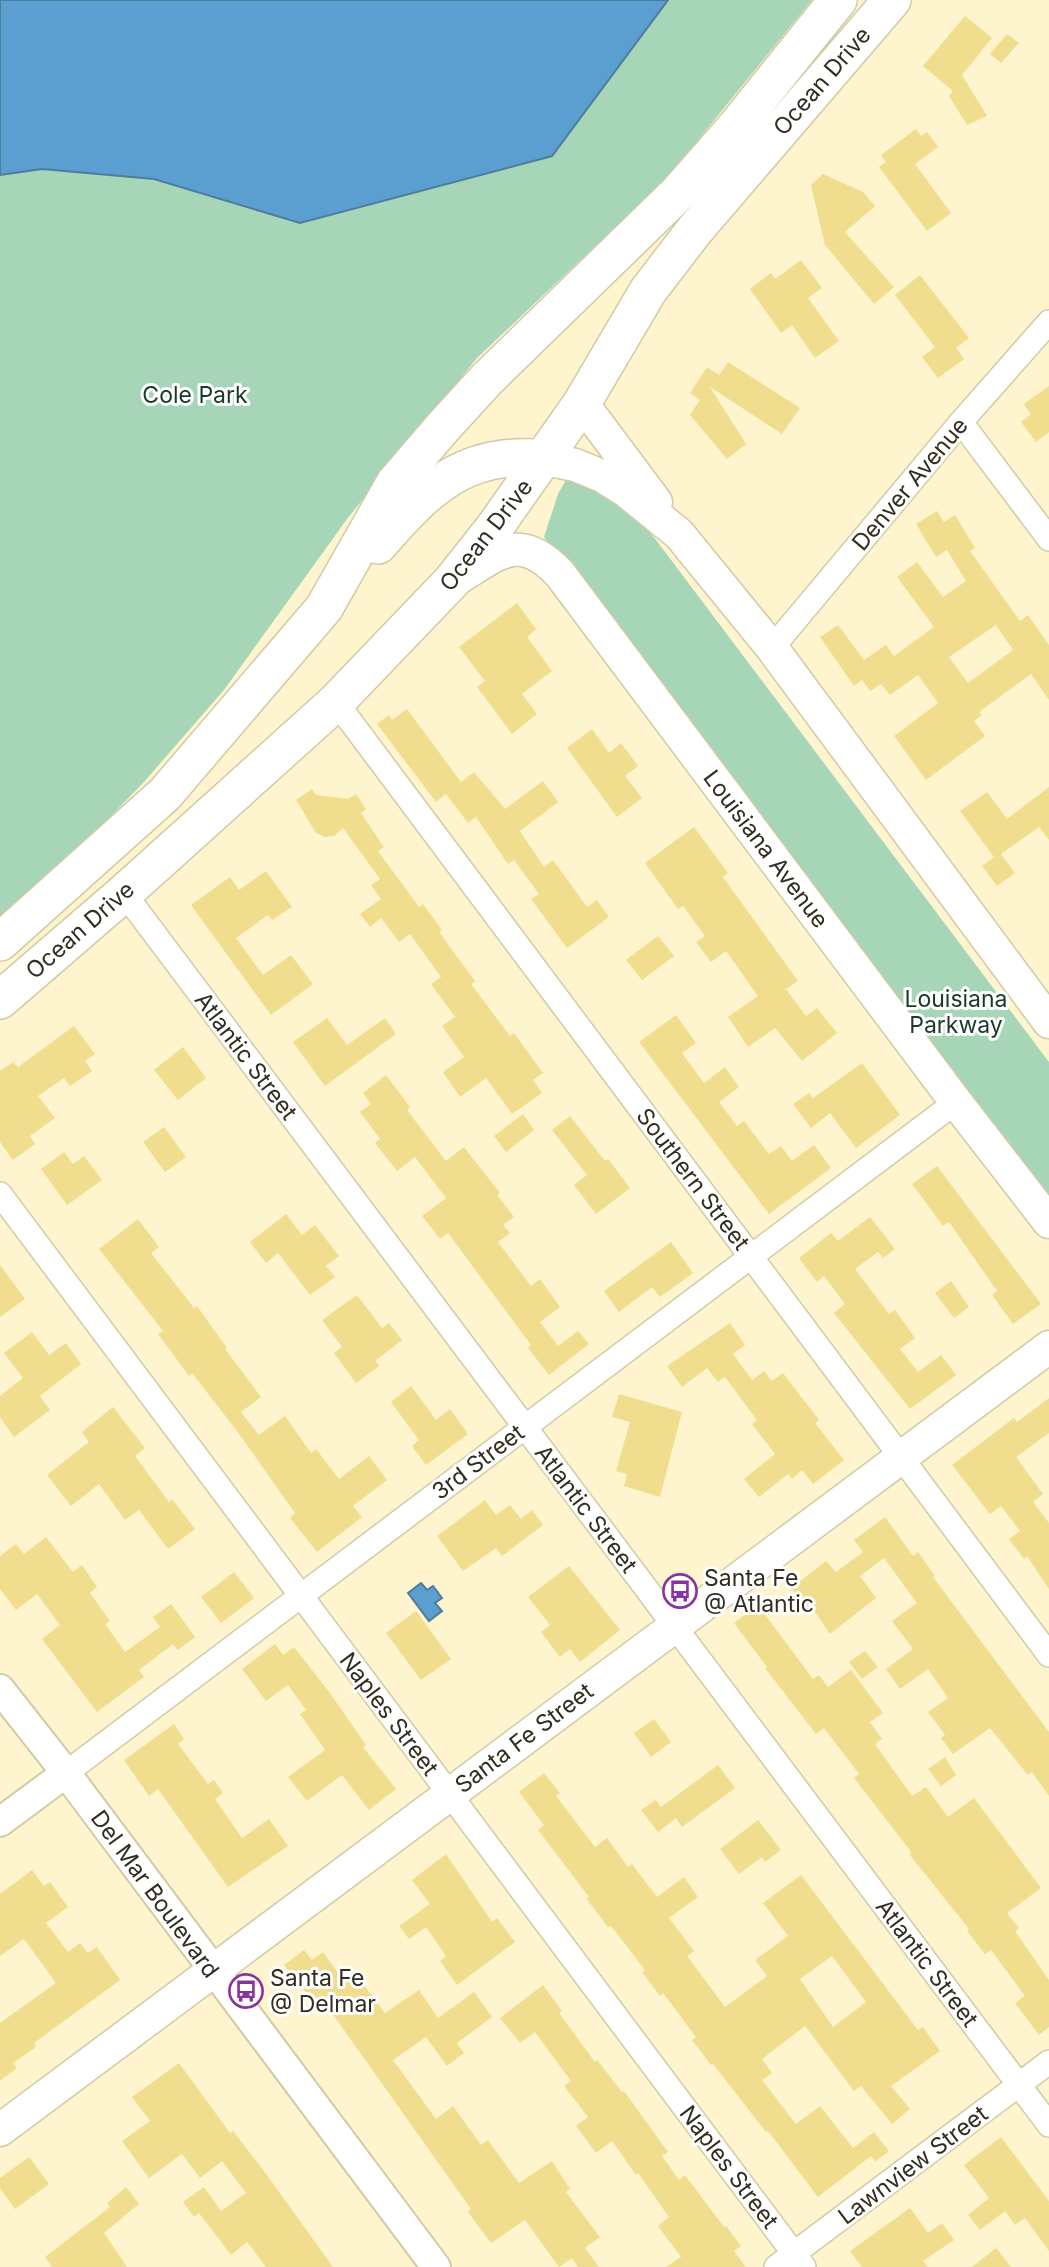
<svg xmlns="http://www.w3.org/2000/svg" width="1049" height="2267" viewBox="0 0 1049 2267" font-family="Inter,sans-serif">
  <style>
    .green { fill: #a7d5b8 }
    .water { fill: #5b9fd1; stroke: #4e7d9c; stroke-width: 2 }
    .building { fill: #f0dd8e; fill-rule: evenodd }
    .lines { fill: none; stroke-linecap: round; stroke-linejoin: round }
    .minor-casing { stroke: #d2caa5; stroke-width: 26 }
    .tertiary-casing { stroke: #d2caa5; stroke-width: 32 }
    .secondary-casing { stroke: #d2caa5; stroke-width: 35 }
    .primary-casing { stroke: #d2caa5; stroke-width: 40 }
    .minor { stroke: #fff; stroke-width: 23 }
    .tertiary { stroke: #fff; stroke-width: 28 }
    .secondary { stroke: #fff; stroke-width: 32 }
    .primary { stroke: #fff; stroke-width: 37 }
    .labels { text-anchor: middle; stroke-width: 6; stroke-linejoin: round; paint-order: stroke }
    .street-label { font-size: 23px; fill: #312e1f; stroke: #fff }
    .park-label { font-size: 23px; fill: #193a27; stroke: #fff }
    .poi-label { font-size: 23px; fill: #312e1f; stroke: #fff; text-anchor: start }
  </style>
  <rect width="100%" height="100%" fill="#fef5cf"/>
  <g class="green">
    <path d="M668 0H812L667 178 477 358 347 519 224 690 144 782 39 890 0 924V175L42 169 154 179 300 223 552 156Z"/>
    <path d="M570 473 617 500 653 536 1049 1062V1209L544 537 558 494Z"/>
  </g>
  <g class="water">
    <path d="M0 0H668L552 156 300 223 154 179 42 169 0 175Z"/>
    <path d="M421 1583 427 1590 433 1586 442 1598 435 1603 442 1611 429 1621 408 1593Z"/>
  </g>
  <g class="building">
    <path d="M965 16 992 38 962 75 987 116 967 125 949 96 953 91 923 66Z"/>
    <path d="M1007 34 1019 43 1001 63 990 54Z"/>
    <path d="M916 129 921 136 927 132 938 147 915 164 951 213 927 231 879 167 886 162 881 155Z"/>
    <path d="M823 174 863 192 875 206 845 232 894 287 874 304 825 245 811 185Z"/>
    <path d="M801 260 822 288 808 298 839 341 815 358 792 325 781 333 750 289 771 273 775 279Z"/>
    <path d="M920 275 969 338 956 348 964 359 938 378 922 357 935 347 895 295Z"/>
    <path d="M728 362 800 408 782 434 710 387 746 444 727 459 690 415 700 400 690 393 707 367 719 375Z"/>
    <path d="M1049 386V432L1036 442 1021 422 1031 414 1024 404Z"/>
    <path d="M937 511 944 522 955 515 975 548 970 551 1020 621 1028 615 1049 645V700L1031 674 979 712 982 715 974 721 985 736 926 780 894 736 938 703 918 675 890 695 881 684 870 691 862 680 854 686 820 637 838 625 864 660 886 645 894 656 934 627 897 577 917 562 943 597 966 581 947 550 936 557 916 524ZM996 625 1013 650 968 683 949 657Z"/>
    <path d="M517 603 536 629 527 637 552 671 522 694 537 714 512 734 477 687 485 681 459 647Z"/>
    <path d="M407 709 461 782 474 772 505 809 543 781 558 802 520 831 544 867 553 860 587 907 597 900 609 917 567 948 531 899 539 894 514 860 508 864 476 817 468 823 446 794 436 802 377 724 389 715 392 720Z"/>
    <path d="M592 729 609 753 621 743 638 766 625 776 642 798 617 817 567 748Z"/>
    <path d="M1049 787V840L1039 827 1001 854 1015 873 997 886 982 866 994 857 960 811 987 792 1007 819Z"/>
    <path d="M312 789 316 795 348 799 356 794 366 809 361 813 384 847 378 851 419 907 423 904 442 930 439 932 475 981 471 984 510 1036 514 1033 543 1073 533 1080 542 1093 512 1114 486 1078 460 1097 443 1072 464 1057 442 1026 455 1017 431 984 441 977 410 934 399 942 381 918 370 927 360 914 381 899 371 885 380 879 343 828 334 836 325 837 316 833 296 800Z"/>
    <path d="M694 827 728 873 723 877 798 981 786 989 806 1016 817 1008 837 1033 802 1061 775 1028 748 1047 728 1017 758 996 726 951 711 962 696 942 705 936 683 906 678 909 645 863Z"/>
    <path d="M266 871 292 907 272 920 268 915 236 938 263 975 291 955 313 984 271 1015 191 905 230 877 239 890Z"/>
    <path d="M658 936 674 956 642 980 626 960Z"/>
    <path d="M676 1015 696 1043 682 1053 704 1083 725 1067 739 1087 719 1102 737 1126 744 1121 769 1154 781 1146 792 1161 814 1145 831 1168 769 1214 639 1042Z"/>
    <path d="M327 1018 347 1045 385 1018 396 1034 325 1086 293 1042Z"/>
    <path d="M74 1026 95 1054 85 1061 92 1071 70 1086 64 1078 38 1096 55 1118 30 1136 35 1144 13 1160 0 1142V1071L13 1062 18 1067Z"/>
    <path d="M183 1047 206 1078 178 1100 154 1070Z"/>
    <path d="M862 1063 900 1115 856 1148 830 1113 811 1128 793 1104 809 1093 813 1098Z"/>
    <path d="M386 1075 410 1107 407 1110 446 1161 464 1147 500 1193 497 1195 514 1217 503 1225 510 1233 498 1242 531 1286 540 1279 560 1307 540 1322 558 1346 578 1331 589 1344 549 1375 528 1348 531 1345 448 1233 440 1239 422 1216 446 1198 415 1157 397 1171 375 1143 380 1139 360 1112 371 1104 363 1093Z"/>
    <path d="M523 1114 534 1130 506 1152 494 1136Z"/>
    <path d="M570 1116 605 1161 608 1159 630 1188 596 1214 574 1185 587 1175 552 1130Z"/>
    <path d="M164 1127 186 1157 165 1172 143 1142Z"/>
    <path d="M64 1152 73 1164 84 1156 102 1180 67 1205 41 1169Z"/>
    <path d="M937 1166 1041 1304 1013 1324 992 1295 997 1291 949 1222 943 1226 912 1184Z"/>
    <path d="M286 1214 302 1235 315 1225 339 1256 326 1266 335 1277 310 1295 278 1253 266 1263 250 1242Z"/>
    <path d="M870 1217 895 1249 883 1258 878 1252 855 1269 889 1314 895 1310 915 1338 900 1349 918 1372 941 1355 956 1375 910 1409 834 1313 845 1304 824 1276 817 1282 799 1258 831 1233 838 1241Z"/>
    <path d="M138 1219 159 1247 151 1253 194 1308 197 1306 227 1348 225 1349 261 1397 241 1412 259 1435 285 1416 311 1453 316 1449 339 1479 369 1456 387 1480 353 1506 362 1517 317 1552 290 1518 295 1513 237 1431 192 1373 189 1376 158 1334 163 1331 99 1249Z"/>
    <path d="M671 1242 693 1273 660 1297 652 1287 619 1312 604 1291Z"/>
    <path d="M0 1265 25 1299 0 1317Z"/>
    <path d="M951 1281 969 1307 954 1318 935 1293Z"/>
    <path d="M357 1295 382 1328 389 1323 402 1340 375 1361 379 1366 356 1383 334 1353 342 1347 322 1320Z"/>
    <path d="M730 1323 745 1345 733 1354 752 1380 764 1371 772 1381 783 1373 819 1420 815 1423 844 1460 813 1484 802 1470 792 1479 788 1474 759 1497 744 1479 775 1454 752 1424 757 1420 725 1377 718 1382 707 1368 682 1387 667 1366Z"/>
    <path d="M32 1332 49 1355 66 1343 81 1364 40 1396 50 1410 14 1437 0 1417V1396L23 1378 4 1353Z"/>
    <path d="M411 1386 436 1420 450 1409 468 1434 426 1465 412 1446 419 1440 391 1402Z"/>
    <path d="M619 1394 682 1412 660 1497 624 1486 627 1474 616 1471 630 1422 612 1417Z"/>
    <path d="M1049 1398V1433L1016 1457 1043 1494 1033 1502 1049 1523V1589L1027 1556 1024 1559 1009 1539 1020 1531 1001 1506 990 1514 952 1465 1014 1418 1017 1422Z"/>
    <path d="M113 1407 145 1448 135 1456 169 1502 172 1499 195 1529 168 1549 139 1510 125 1520 99 1484 71 1506 47 1475 89 1442 82 1432Z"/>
    <path d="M485 1500 496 1515 510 1505 521 1519 532 1510 543 1525 502 1556 496 1548 463 1571 437 1536Z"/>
    <path d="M885 1517 913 1556 918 1552 935 1576 933 1577 1049 1732V1796L1032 1772 1028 1775 990 1728 953 1754 941 1738 945 1735 928 1712 948 1698 928 1669 900 1689 886 1669 913 1649 892 1621 917 1603 884 1558 860 1576 876 1598 830 1634 811 1606 808 1609 791 1588 826 1561 836 1572 863 1552 854 1540Z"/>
    <path d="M46 1537 73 1572 82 1565 97 1587 90 1593 110 1621 105 1624 125 1652 160 1627 153 1617 171 1604 195 1637 178 1650 173 1644 139 1670 144 1677 97 1712 42 1639 60 1625 37 1594 16 1610 0 1589V1556L16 1544 24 1554Z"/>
    <path d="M569 1566 620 1630 580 1662 570 1649 560 1657 541 1632 550 1625 528 1597Z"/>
    <path d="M234 1572 254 1598 221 1623 201 1597Z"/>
    <path d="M758 1605 813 1679 819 1675 828 1687 851 1670 883 1713 870 1722 882 1739 875 1744 912 1796 926 1787 948 1817 974 1798 1041 1888 1007 1913 1019 1928 1015 1931 1049 1980V2027L1039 2035 1015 2003 1025 1996 991 1950 985 1954 967 1931 969 1929 909 1854 912 1853 854 1778 859 1774 824 1728 816 1734 765 1668 767 1667 734 1623Z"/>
    <path d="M416 1611 451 1659 421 1680 386 1633Z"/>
    <path d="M275 1644 283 1655 294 1647 330 1693 366 1745 363 1747 396 1789 369 1810 342 1775 307 1801 288 1777 325 1750 300 1714 306 1710 288 1685 266 1701 242 1669Z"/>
    <path d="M865 1651 878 1667 862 1679 849 1662Z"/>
    <path d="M654 1719 671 1742 651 1757 634 1733Z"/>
    <path d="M174 1724 184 1739 178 1744 208 1784 214 1780 223 1793 215 1799 242 1838 269 1819 288 1846 228 1887 158 1789 149 1796 124 1760Z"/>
    <path d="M945 1757 956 1775 941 1786 928 1769Z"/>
    <path d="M718 1765 735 1788 682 1827 676 1818 658 1832 641 1810 656 1800 661 1807Z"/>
    <path d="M544 1773 560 1793 556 1796 595 1847 607 1838 628 1867 632 1864 657 1897 684 1877 698 1897 669 1918 694 1951 687 1956 725 2007 767 1976 755 1960 788 1936 763 1903 801 1875 918 2030 923 2027 940 2051 891 2086 910 2109 892 2124 861 2086 854 2091 805 2026 762 2059 772 2073 762 2080 796 2124 820 2106 853 2148 874 2132 889 2151 875 2162 871 2156 818 2197 768 2131 766 2132 713 2064 711 2065 692 2040 696 2037 663 1993 660 1996 642 1972 645 1970 611 1926 608 1927 586 1898 589 1897 538 1830 544 1825 519 1792ZM832 1956 866 2002 833 2027 800 1979Z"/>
    <path d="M758 1820 781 1850 765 1862 762 1857 739 1874 720 1849Z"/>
    <path d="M446 1854 492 1922 497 1918 515 1942 457 1985 440 1961 446 1956 426 1927 409 1939 399 1926 430 1904 412 1880Z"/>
    <path d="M32 1870 44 1886 50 1882 68 1907 46 1923 68 1952 80 1943 88 1953 97 1947 120 1980 34 2043 36 2047 13 2063 17 2068 0 2081V2023L56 1983 24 1939 0 1956V1894Z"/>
    <path d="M304 1950 312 1960 323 1952 338 1973 349 1965 385 2013 419 1990 438 2018 474 1992 492 2017 457 2043 464 2053 447 2066 426 2037 393 2060 436 2119 453 2106 481 2145 488 2140 519 2183 552 2161 570 2189 566 2192 600 2237 585 2248 599 2267H578L572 2258 559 2267 525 2220 491 2243 468 2212 471 2209 329 2009 322 2013 284 1965Z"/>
    <path d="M543 1985 562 2011 559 2013 595 2062 597 2060 622 2092 624 2091 668 2152 662 2156 679 2180 685 2175 724 2227 726 2226 741 2246 734 2251 746 2267H666L681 2257 658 2226 669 2217 638 2173 636 2175 612 2141 596 2153 576 2126 588 2117 564 2086 571 2081 535 2032 520 2043 500 2018Z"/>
    <path d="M179 2063 230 2133 233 2131 264 2171 333 2267H266L247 2242 231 2255 199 2213 194 2217 183 2202 204 2187 221 2211 246 2193 222 2161 200 2178 182 2154 149 2178 122 2141 150 2121 132 2097Z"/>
    <path d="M1001 2137 1049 2201V2251L1025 2218 1015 2225 1005 2211 980 2230 968 2215 989 2198 964 2165Z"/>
    <path d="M29 2157 49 2184 15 2209 0 2188V2178Z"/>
    <path d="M126 2187 139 2204 104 2233 127 2267H52L45 2257 110 2207 107 2203Z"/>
    <path d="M910 2208 928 2233 942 2223 954 2240 923 2261 928 2267H862L850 2251Z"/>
    <path d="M996 2248 1011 2267H972Z"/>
  </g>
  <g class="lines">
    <g class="minor-casing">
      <g id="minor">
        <path d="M961 422 1049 539"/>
        <path d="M772 648 961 422 1049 322"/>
        <path d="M336 702 1049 1655"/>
        <path d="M124 893 1049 2125"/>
        <path d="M0 1194 804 2267"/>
        <path d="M66 1773 956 1102"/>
        <path d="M776 2267 1049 2062"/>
      </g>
    </g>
    <g class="tertiary-casing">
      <g id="tertiary">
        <path d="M0 1689 66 1773 436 2267"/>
        <path d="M0 1822 66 1773"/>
      </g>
    </g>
    <g class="secondary-casing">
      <g id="secondary">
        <path d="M582 403 656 502"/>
        <path d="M545 459 575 465 602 476 626 491 679 534 772 648 1049 1022"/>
        <path d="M460 577C500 552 521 532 560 574L956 1102 1049 1222"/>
        <path d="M0 2130 1049 1347"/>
      </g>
    </g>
    <g class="primary-casing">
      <g id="primary">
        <path d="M378 545C427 489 464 450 545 459"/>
        <path d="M0 942 165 794 324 608 395 483 444 426 487 379 679 192 735 128 838 0"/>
        <path d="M0 1000 124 893 336 702 452 581 494 528 582 403 648 291 694 231 892 0"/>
      </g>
    </g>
    <use href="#minor" class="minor"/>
    <use href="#tertiary" class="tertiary"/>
    <use href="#secondary" class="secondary"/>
    <use href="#primary" class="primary"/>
  </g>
  <defs>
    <g id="bus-ring" transform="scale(1.75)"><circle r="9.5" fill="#fff" stroke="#8a33a0" stroke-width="1.5"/><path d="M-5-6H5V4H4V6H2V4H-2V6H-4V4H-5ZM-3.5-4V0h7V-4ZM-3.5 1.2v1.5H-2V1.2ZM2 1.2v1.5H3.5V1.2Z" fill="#8a33a0"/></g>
  </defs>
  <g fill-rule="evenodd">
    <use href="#bus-ring" x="680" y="1591"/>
    <use href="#bus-ring" x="246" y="1991"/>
  </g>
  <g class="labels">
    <g class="street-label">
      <text transform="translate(822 81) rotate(-49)" y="8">Ocean Drive</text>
      <text transform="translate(910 484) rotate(-50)" y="8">Denver Avenue</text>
      <text transform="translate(486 535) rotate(-52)" y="8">Ocean Drive</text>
      <text transform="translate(766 849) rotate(53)" y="8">Louisiana Avenue</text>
      <text transform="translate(80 930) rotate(-41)" y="8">Ocean Drive</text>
      <text transform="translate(246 1056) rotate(53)" y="8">Atlantic Street</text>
      <text transform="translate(693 1179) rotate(53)" y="8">Southern Street</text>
      <text transform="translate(478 1462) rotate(-37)" y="8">3rd Street</text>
      <text transform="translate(586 1509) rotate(53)" y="8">Atlantic Street</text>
      <text transform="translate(389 1714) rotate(53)" y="8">Naples Street</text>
      <text transform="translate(524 1738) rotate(-37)" y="8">Santa Fe Street</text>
      <text transform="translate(155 1894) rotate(54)" y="8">Del Mar Boulevard</text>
      <text transform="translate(927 1963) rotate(53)" y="8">Atlantic Street</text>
      <text transform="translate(913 2165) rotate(-37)" y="8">Lawnview Street</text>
      <text transform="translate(729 2167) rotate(53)" y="8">Naples Street</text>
    </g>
    <g class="park-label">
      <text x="195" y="403">Cole Park</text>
      <text x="956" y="1007">Louisiana<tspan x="956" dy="26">Parkway</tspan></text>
    </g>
    <g class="poi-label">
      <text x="704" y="1586">Santa Fe<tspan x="704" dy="26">@ Atlantic</tspan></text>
      <text x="270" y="1986">Santa Fe<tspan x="270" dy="26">@ Delmar</tspan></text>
    </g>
  </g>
</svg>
